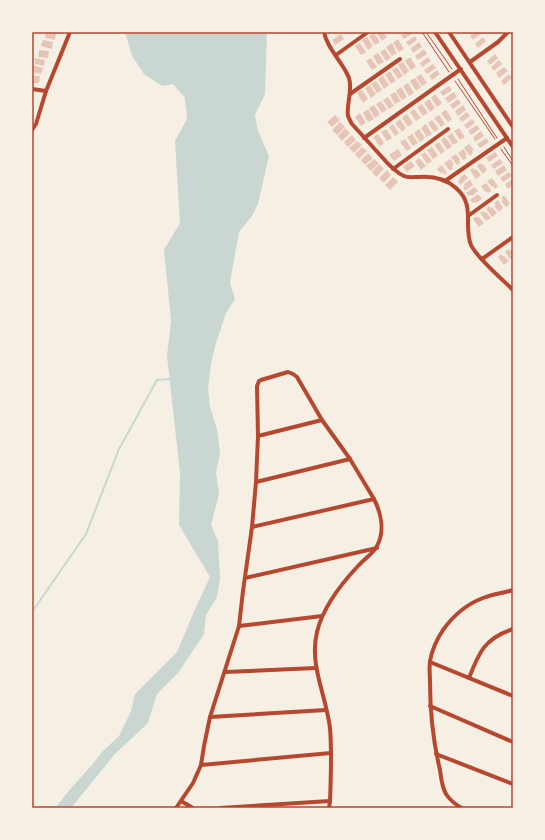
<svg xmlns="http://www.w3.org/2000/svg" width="545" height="840" viewBox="0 0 545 840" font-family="'PT Sans Narrow',sans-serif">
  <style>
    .water { fill: #c9d6d2 }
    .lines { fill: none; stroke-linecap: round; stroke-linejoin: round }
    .stream { stroke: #c9d6d2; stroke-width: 2 }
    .building { fill: #e6c5b7 }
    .path { stroke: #b5482f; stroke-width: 1 }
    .minor { stroke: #b5482f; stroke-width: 4 }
    .neatline { fill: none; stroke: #b5482f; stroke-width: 1.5 }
  </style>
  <rect width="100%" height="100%" fill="#f6efe4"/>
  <path class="water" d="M125 32H267L265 94 255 115 258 131 269 156 258 204 252 216 239 232 230 283 235 299 226 313 216 343 211 363 208 389 210 407 217 429 220 453 216 472 219 494 211 525 218 541 220 578 217 597 206 615 204 634 178 673 157 694 148 723 115 754 71 808H55L72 787 92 765 102 752 119 736 131 711 135 694 177 652 192 616 210 577 179 525 180 473 167 356 171 321 164 250 180 223 175 141 187 119 185 98 173 84 162 86 144 74 132 56Z"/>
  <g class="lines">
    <path class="stream" d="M32 612 86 534 119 449 157 380 170 379"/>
  </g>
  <g class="building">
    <path d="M46 32 56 33 55 40 45 38Z"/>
    <path d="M376 32H383L387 37 382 41Z"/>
    <path d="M405 32H412L413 33 404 39 401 35Z"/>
    <path d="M475 32H481L482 33 473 40 470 36Z"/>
    <path d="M374 33 380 42 375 45 369 36Z"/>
    <path d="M341 34 344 39 335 45 332 40Z"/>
    <path d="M415 36 417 40 409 46 406 42Z"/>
    <path d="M367 37 373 46 368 50 362 40Z"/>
    <path d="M483 37 486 41 478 48 475 44Z"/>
    <path d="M398 39 404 49 399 52 393 43Z"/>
    <path d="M43 40 53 42 52 49 41 46Z"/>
    <path d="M419 42 422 47 413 53 411 48Z"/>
    <path d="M360 43 366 52 361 55 355 46Z"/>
    <path d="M392 43 397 53 392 56 386 47Z"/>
    <path d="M385 49 391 58 386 61 380 52Z"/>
    <path d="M424 49 427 54 418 60 415 56Z"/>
    <path d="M39 50 49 51 48 58 38 57Z"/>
    <path d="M378 53 384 62 378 65 373 56Z"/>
    <path d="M495 54 498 58 490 65 487 61Z"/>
    <path d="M410 57 416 67 411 70 405 61Z"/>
    <path d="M428 57 431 61 422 67 420 63Z"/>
    <path d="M35 58 45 60 44 66 35 64Z"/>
    <path d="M371 58 377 67 372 70 366 61Z"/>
    <path d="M499 60 502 64 494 71 491 67Z"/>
    <path d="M403 62 409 71 404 75 398 65Z"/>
    <path d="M433 64 436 68 427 74 424 70Z"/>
    <path d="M32 65 43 68 41 74 32 72Z"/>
    <path d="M397 67 403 76 398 79 392 70Z"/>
    <path d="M504 67 508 71 499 78 496 73Z"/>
    <path d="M437 70 440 74 432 80 429 76Z"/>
    <path d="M390 71 396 81 391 84 385 75Z"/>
    <path d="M421 74 427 83 422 86 416 77Z"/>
    <path d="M509 74 512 78 504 85 501 81Z"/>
    <path d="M32 76H40L39 83H32Z"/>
    <path d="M383 76 389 85 384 89 378 79Z"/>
    <path d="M415 78 421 87 416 91 410 81Z"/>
    <path d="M376 81 382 90 377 93 371 84Z"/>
    <path d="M408 83 414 93 409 96 403 86Z"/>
    <path d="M370 85 376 94 371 98 365 88Z"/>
    <path d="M449 86 452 90 443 96 440 92Z"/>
    <path d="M401 87 407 97 402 100 396 91Z"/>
    <path d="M362 90 368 99 363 103 357 93Z"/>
    <path d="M395 92 401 101 395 104 390 95Z"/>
    <path d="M454 92 457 97 448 103 445 98Z"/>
    <path d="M435 94 442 103 437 107 431 98Z"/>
    <path d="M388 97 394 106 389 109 383 100Z"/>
    <path d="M429 99 435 108 430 112 424 103Z"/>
    <path d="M458 99 461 103 453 109 450 105Z"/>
    <path d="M381 101 387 110 382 113 376 104Z"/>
    <path d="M422 104 428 113 423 116 417 107Z"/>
    <path d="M374 105 380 114 375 118 369 108Z"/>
    <path d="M463 105 466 110 458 116 455 111Z"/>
    <path d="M368 109 374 119 368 122 363 113Z"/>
    <path d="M414 109 421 118 416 121 410 112Z"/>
    <path d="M446 110 452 119 448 122 441 113Z"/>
    <path d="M467 112 470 116 462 122 459 118Z"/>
    <path d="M360 113 366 123 361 126 355 117Z"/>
    <path d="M407 114 413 123 408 127 402 118Z"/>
    <path d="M335 115 340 120 332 127 327 122Z"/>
    <path d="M439 115 445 124 441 127 434 118Z"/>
    <path d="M400 119 406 128 402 132 395 123Z"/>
    <path d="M472 119 475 123 467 129 464 125Z"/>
    <path d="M432 120 439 129 434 132 428 123Z"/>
    <path d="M340 122 345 127 337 135 332 130Z"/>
    <path d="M393 124 399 133 395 136 389 127Z"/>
    <path d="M426 124 432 134 427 137 421 128Z"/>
    <path d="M477 125 480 129 471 135 468 131Z"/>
    <path d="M345 128 350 133 342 141 338 136Z"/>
    <path d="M459 128 465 137 460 140 454 131Z"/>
    <path d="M386 129 392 138 387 141 381 132Z"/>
    <path d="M419 129 425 138 420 142 414 133Z"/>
    <path d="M481 131 484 136 475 142 473 137Z"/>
    <path d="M452 133 458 142 453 145 447 136Z"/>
    <path d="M378 134 384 143 380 147 373 137Z"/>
    <path d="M412 134 418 143 413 146 407 137Z"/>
    <path d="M352 135 356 140 348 147 344 142Z"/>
    <path d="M445 137 452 146 447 150 441 140Z"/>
    <path d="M486 138 489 142 480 148 477 144Z"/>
    <path d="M405 139 411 148 407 151 400 142Z"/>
    <path d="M357 141 362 145 354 153 349 148Z"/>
    <path d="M439 142 445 151 441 154 434 145Z"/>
    <path d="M469 144 474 150 472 151 473 153 470 156 464 148Z"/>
    <path d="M362 147 367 151 359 159 355 154Z"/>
    <path d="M432 147 438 156 433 159 427 150Z"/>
    <path d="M398 149 402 155 394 161 389 155Z"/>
    <path d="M463 149 467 154 465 156 467 158 463 160 458 153Z"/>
    <path d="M425 152 432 161 427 164 421 155Z"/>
    <path d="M495 152 498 156 489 162 486 158Z"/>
    <path d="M368 153 373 158 365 165 361 160Z"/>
    <path d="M456 154 460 159 459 160 460 163 457 165 451 157Z"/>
    <path d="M419 158 426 166 421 170 415 161Z"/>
    <path d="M374 159 379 163 371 171 366 166Z"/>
    <path d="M450 159 454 164 452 166 453 168 450 171 444 163Z"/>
    <path d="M500 159 503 163 494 169 491 165Z"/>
    <path d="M411 161 415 166 407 172 403 167Z"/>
    <path d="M480 163 482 165 483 164 487 170 483 174 477 166Z"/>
    <path d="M379 164 384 169 376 177 372 172Z"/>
    <path d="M442 165 447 173 445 175 442 172 441 174 437 169Z"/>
    <path d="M504 165 507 170 498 176 495 171Z"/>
    <path d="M473 168 475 170 476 169 481 175 476 179 470 170Z"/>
    <path d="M387 170 391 175 384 183 379 178Z"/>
    <path d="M509 172 512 176 503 182 500 178Z"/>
    <path d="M465 174 468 178 460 185 458 181 460 180 459 178Z"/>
    <path d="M393 177 398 182 390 190 385 185Z"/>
    <path d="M492 178 498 186 495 189 493 186 492 187 487 181Z"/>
    <path d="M513 179V185L508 189 505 184Z"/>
    <path d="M470 180 473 185 465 191 463 187 465 186 464 184Z"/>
    <path d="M486 183 492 191 488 193 486 191 485 192 481 186Z"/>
    <path d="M474 187 478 191 472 196 471 195 469 196 466 193Z"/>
    <path d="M478 194 482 199 476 203 475 202 473 203 470 200Z"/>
    <path d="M504 195 510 204 506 207 501 201 503 200 501 198Z"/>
    <path d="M498 200 503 208 499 212 494 206 496 205 494 203Z"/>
    <path d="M489 206 491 208 492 207 497 213 492 217 486 209Z"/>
    <path d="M483 211 485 213 486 212 491 218 486 221 480 213Z"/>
    <path d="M476 216 478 218 479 217 484 223 479 227 473 219Z"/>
    <path d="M508 249 510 251 511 250 513 253V258L511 260 505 252Z"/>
    <path d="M501 254 503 256H504L509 261 504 265 498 257Z"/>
  </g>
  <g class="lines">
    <g class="path">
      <path d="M422 32 449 72"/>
      <path d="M426 32 452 69"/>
      <path d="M458 79 497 138"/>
      <path d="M455 81 495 139"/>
      <path d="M504 147 513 161"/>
      <path d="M501 149 513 166"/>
    </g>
    <g class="minor">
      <path d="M324 32C327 49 343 62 349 78 353 91 346 104 348 116 349 119 351 122 352 124 362 135 371 145 381 156 387 163 395 172 404 176 408 178 414 177 419 177 432 176 446 179 456 188 476 205 463 226 471 245 477 258 502 279 513 290"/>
      <path d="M435 32 513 147"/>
      <path d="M449 32 513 127"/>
      <path d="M336 55 368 32"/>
      <path d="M470 62 498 42 508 32"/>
      <path d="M32 89 46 91"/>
      <path d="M350 94 400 59"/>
      <path d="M32 130 36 124 46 91 70 32"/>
      <path d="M364 138 461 69"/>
      <path d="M393 169 448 129"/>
      <path d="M445 181 507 138"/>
      <path d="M468 216 497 195"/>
      <path d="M482 259 513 237"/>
      <path d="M258 436 322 420"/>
      <path d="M256 482 350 459"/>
      <path d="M252 527 374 499"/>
      <path d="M245 578 377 548"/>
      <path d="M239 626 322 616"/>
      <path d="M430 662 513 696"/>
      <path d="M225 672 316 668"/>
      <path d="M469 678C479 652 485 638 513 629"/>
      <path d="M430 706 513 742"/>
      <path d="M210 717 326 710"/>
      <path d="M436 754 513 784"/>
      <path d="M201 765 331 753"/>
      <path d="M181 801 193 808"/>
      <path d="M176 808 193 783 201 765 204 746 210 717 239 626 243 591 252 527 256 482 258 436 257 386 259 381 261 380 288 372 293 374 297 377 322 420 350 459 374 499C381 513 385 531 377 546 374 553 364 559 358 566 341 584 323 607 317 632 309 665 326 695 330 728 332 752 331 776 330 801L329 808"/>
      <path d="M220 808 330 801"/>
      <path d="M462 808C456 805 450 800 446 794 442 787 441 778 440 770 433 741 430 712 430 682 430 675 429 668 430 661 432 650 437 639 443 630 453 616 467 604 483 598 493 594 503 593 513 590"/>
    </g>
  </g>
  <rect width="545" height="840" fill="none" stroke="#f6efe4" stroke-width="66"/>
  <rect x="33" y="33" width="479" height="774" class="neatline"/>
</svg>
